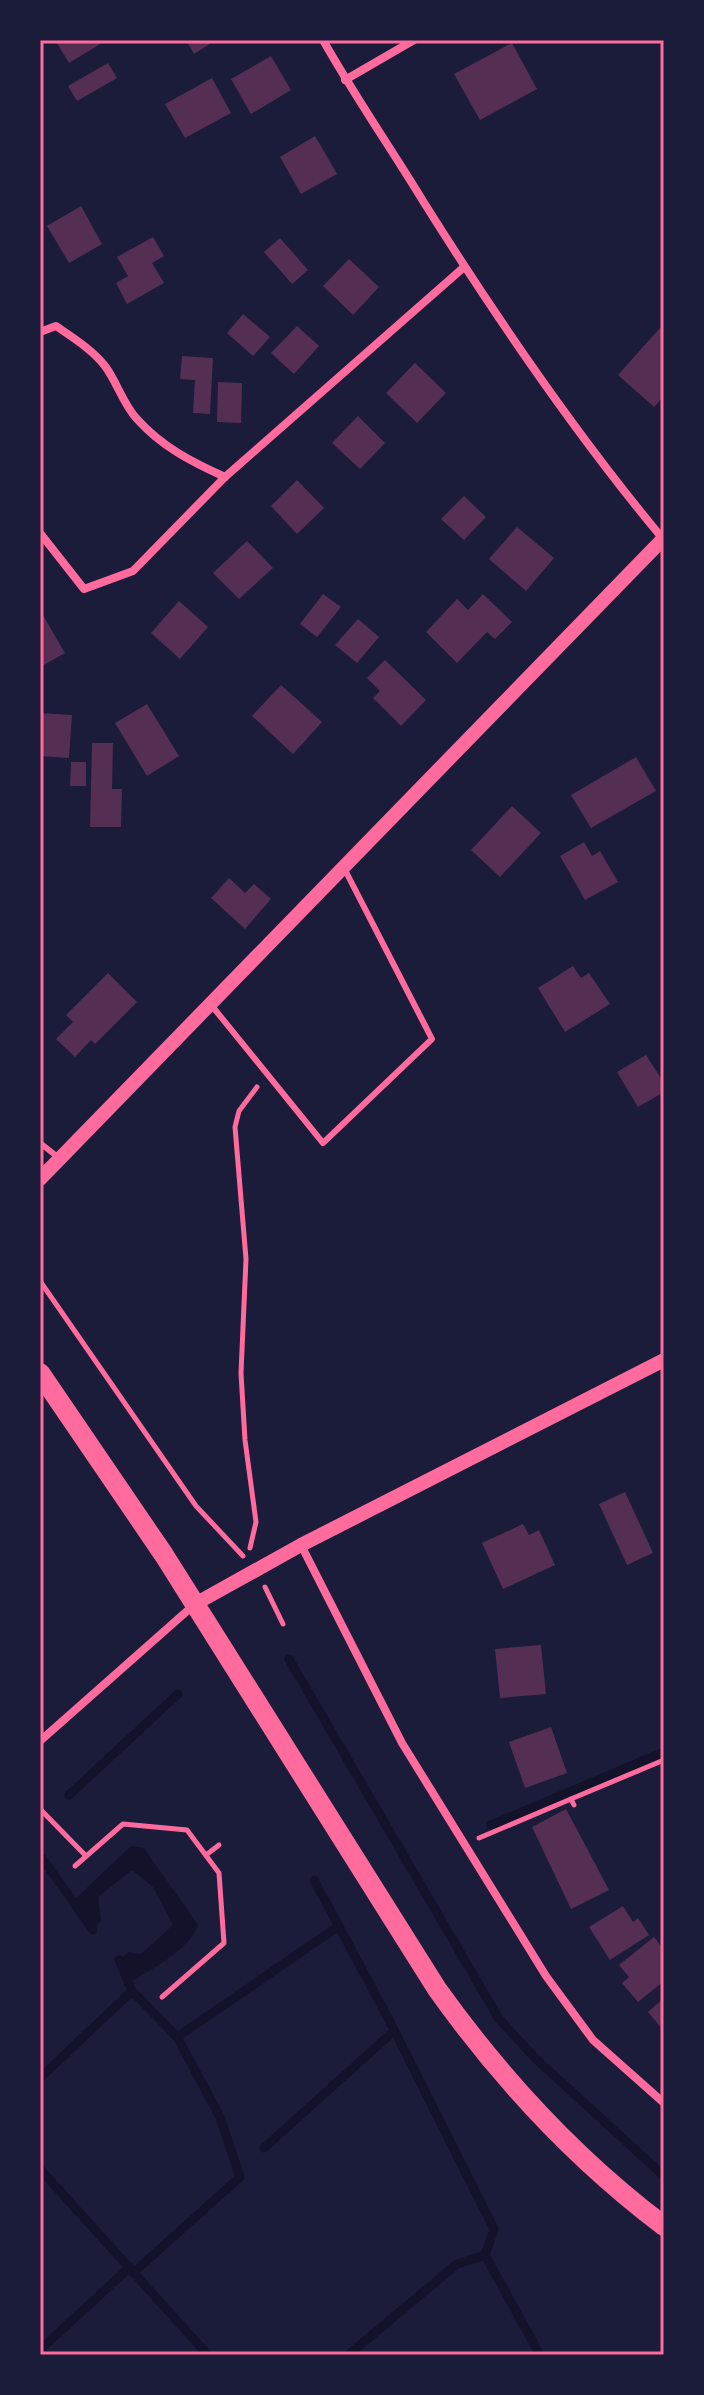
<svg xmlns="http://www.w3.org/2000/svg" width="704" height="2395" viewBox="0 0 704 2395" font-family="'Libre Baskerville',serif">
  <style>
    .water { fill: #12122b }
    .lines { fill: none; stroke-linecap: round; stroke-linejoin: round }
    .stream { stroke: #12122b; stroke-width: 9 }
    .building { fill: #542f53 }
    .path { stroke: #ff6b9d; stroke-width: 5 }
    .service { stroke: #ff6b9d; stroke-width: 6 }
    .minor { stroke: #ff6b9d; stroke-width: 8 }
    .tertiary { stroke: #ff6b9d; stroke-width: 14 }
    .primary { stroke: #ff6b9d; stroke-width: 20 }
    .neatline { fill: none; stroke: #ff6b9d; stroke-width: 3 }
  </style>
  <rect width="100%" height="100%" fill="#1b1b3a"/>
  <path class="water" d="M131 1846 144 1848 198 1925C188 1951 153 1968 129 1983L119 1960 129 1952 141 1954 173 1925 153 1887 132 1870 98 1897 101 1920 93 1930 73 1901Z"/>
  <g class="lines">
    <g class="stream">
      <path d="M289 1659 499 2019 536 2059 664 2176"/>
      <path d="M69 1795 178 1694"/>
      <path d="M491 1825 664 1752"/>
      <path d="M42 1858 93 1930"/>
      <path d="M314 1880 388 2018 494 2229 485 2255"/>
      <path d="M119 1960 132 1991 177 2037 220 2117 240 2177 133 2273"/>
      <path d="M177 2037 336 1928"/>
      <path d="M40 2078 132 1991"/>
      <path d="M264 2148 394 2031"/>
      <path d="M40 2169 208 2355"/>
      <path d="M40 2350 130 2267"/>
      <path d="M348 2355 457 2264 485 2255 540 2355"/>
    </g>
  </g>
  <g class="building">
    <path d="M55 40H98L100 44 69 63Z"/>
    <path d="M186 40H216L194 54Z"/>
    <path d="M512 43 537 89 480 120 454 74Z"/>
    <path d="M271 56 291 90 251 114 231 79Z"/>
    <path d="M108 63 117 78 77 101 68 86Z"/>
    <path d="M212 78 231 113 185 138 165 104Z"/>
    <path d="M315 136 337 174 301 194 280 157Z"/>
    <path d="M81 206 102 244 69 263 47 226Z"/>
    <path d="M153 237 164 256 152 263 164 283 127 304 116 283 128 276 117 257Z"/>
    <path d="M280 238 308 270 292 284 264 252Z"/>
    <path d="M349 259 379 287 353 315 323 286Z"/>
    <path d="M243 314 270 337 253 356 227 333Z"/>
    <path d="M297 326 319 346 294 374 271 353Z"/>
    <path d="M660 328 664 332V396L654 407 618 375Z"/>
    <path d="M182 356 213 358 210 414 193 413 195 380 180 379Z"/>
    <path d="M415 363 446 393 417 423 386 393Z"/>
    <path d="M218 382 242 383 241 423 217 422Z"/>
    <path d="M358 416 385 443 360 469 332 443Z"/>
    <path d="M297 480 324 508 297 534 271 506Z"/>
    <path d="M464 496 486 517 464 540 441 519Z"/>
    <path d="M517 527 554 558 526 591 489 559Z"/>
    <path d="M247 541 273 568 239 599 213 573Z"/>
    <path d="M323 594 341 607 317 637 300 624Z"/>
    <path d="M483 594 512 622 495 639 487 632 457 663 426 632 457 599 468 610Z"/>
    <path d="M179 601 208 627 180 659 151 633Z"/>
    <path d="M40 610 65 653 40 667Z"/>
    <path d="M358 619 379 637 357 663 335 645Z"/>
    <path d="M385 660 426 700 401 726 373 698 380 691 367 678Z"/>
    <path d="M281 685 322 722 293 754 252 716Z"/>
    <path d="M147 704 179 756 147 776 115 723Z"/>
    <path d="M40 713 72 715 69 758 40 756Z"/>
    <path d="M92 743H113L112 789H122L121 827H90Z"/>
    <path d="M636 757 656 791 591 828 571 795Z"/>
    <path d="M71 762H86V786H70Z"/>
    <path d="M512 806 541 833 500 877 471 850Z"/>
    <path d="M584 842 592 856 600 851 618 882 585 900 560 856Z"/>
    <path d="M229 878 245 893 254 884 271 899 245 929 211 898Z"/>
    <path d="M573 966 581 978 589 973 610 1004 565 1032 538 988Z"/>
    <path d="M108 973 137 1002 95 1044 91 1040 75 1057 56 1039 73 1022 66 1015Z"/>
    <path d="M646 1055 664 1083V1092L638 1107 617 1072Z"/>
    <path d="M625 1492 653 1553 627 1565 599 1504Z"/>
    <path d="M523 1524 529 1535 539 1530 555 1565 503 1589 482 1543Z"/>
    <path d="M541 1645 546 1694 500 1698 495 1649Z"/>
    <path d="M551 1727 567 1773 525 1788 509 1742Z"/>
    <path d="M566 1809 609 1890 571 1909 532 1827Z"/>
    <path d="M623 1906 633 1922 638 1918 649 1935 610 1960 589 1927Z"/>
    <path d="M654 1937 664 1950V1981L638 2002 622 1983 629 1977 619 1965Z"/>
    <path d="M664 1998V2031L648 2012Z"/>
  </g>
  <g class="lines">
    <g class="path">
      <path d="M40 1281 196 1506 243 1556"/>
      <path d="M250 1548 256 1522 245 1440 241 1373 246 1259 235 1127 239 1111 257 1087"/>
      <path d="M265 1587 283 1624"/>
      <path d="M571 1799 664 1760"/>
      <path d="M40 1809 86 1856"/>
      <path d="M479 1838 571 1799 574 1805"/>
      <path d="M206 1855 219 1845"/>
      <path d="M75 1866 123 1824 187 1830 219 1873 224 1943 162 1997"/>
    </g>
    <g class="service">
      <path d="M212 1006 323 1143 432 1039 344 868"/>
      <path d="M40 1143 59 1158"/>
    </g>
    <g class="minor">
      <path d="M323 40C354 95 390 147 423 201 497 319 574 432 663 539"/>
      <path d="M345 80 414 40"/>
      <path d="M40 332 56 326C72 337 93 350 105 366 117 382 123 404 137 419 162 447 192 462 225 477"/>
      <path d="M40 533 84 589 133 571 225 477 463 268"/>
      <path d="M301 1545 402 1743 546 1976 593 2040 664 2103"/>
      <path d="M40 1741 195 1604"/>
    </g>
    <g class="tertiary">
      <path d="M40 1179 664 538"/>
      <path d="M195 1604 301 1545 664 1360"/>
    </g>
    <path class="primary" d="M40 1373 164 1555 437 1989C502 2080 575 2159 664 2226"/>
  </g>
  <rect width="704" height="2395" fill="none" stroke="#1b1b3a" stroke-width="84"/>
  <rect x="42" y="42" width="620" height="2311" class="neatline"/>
</svg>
